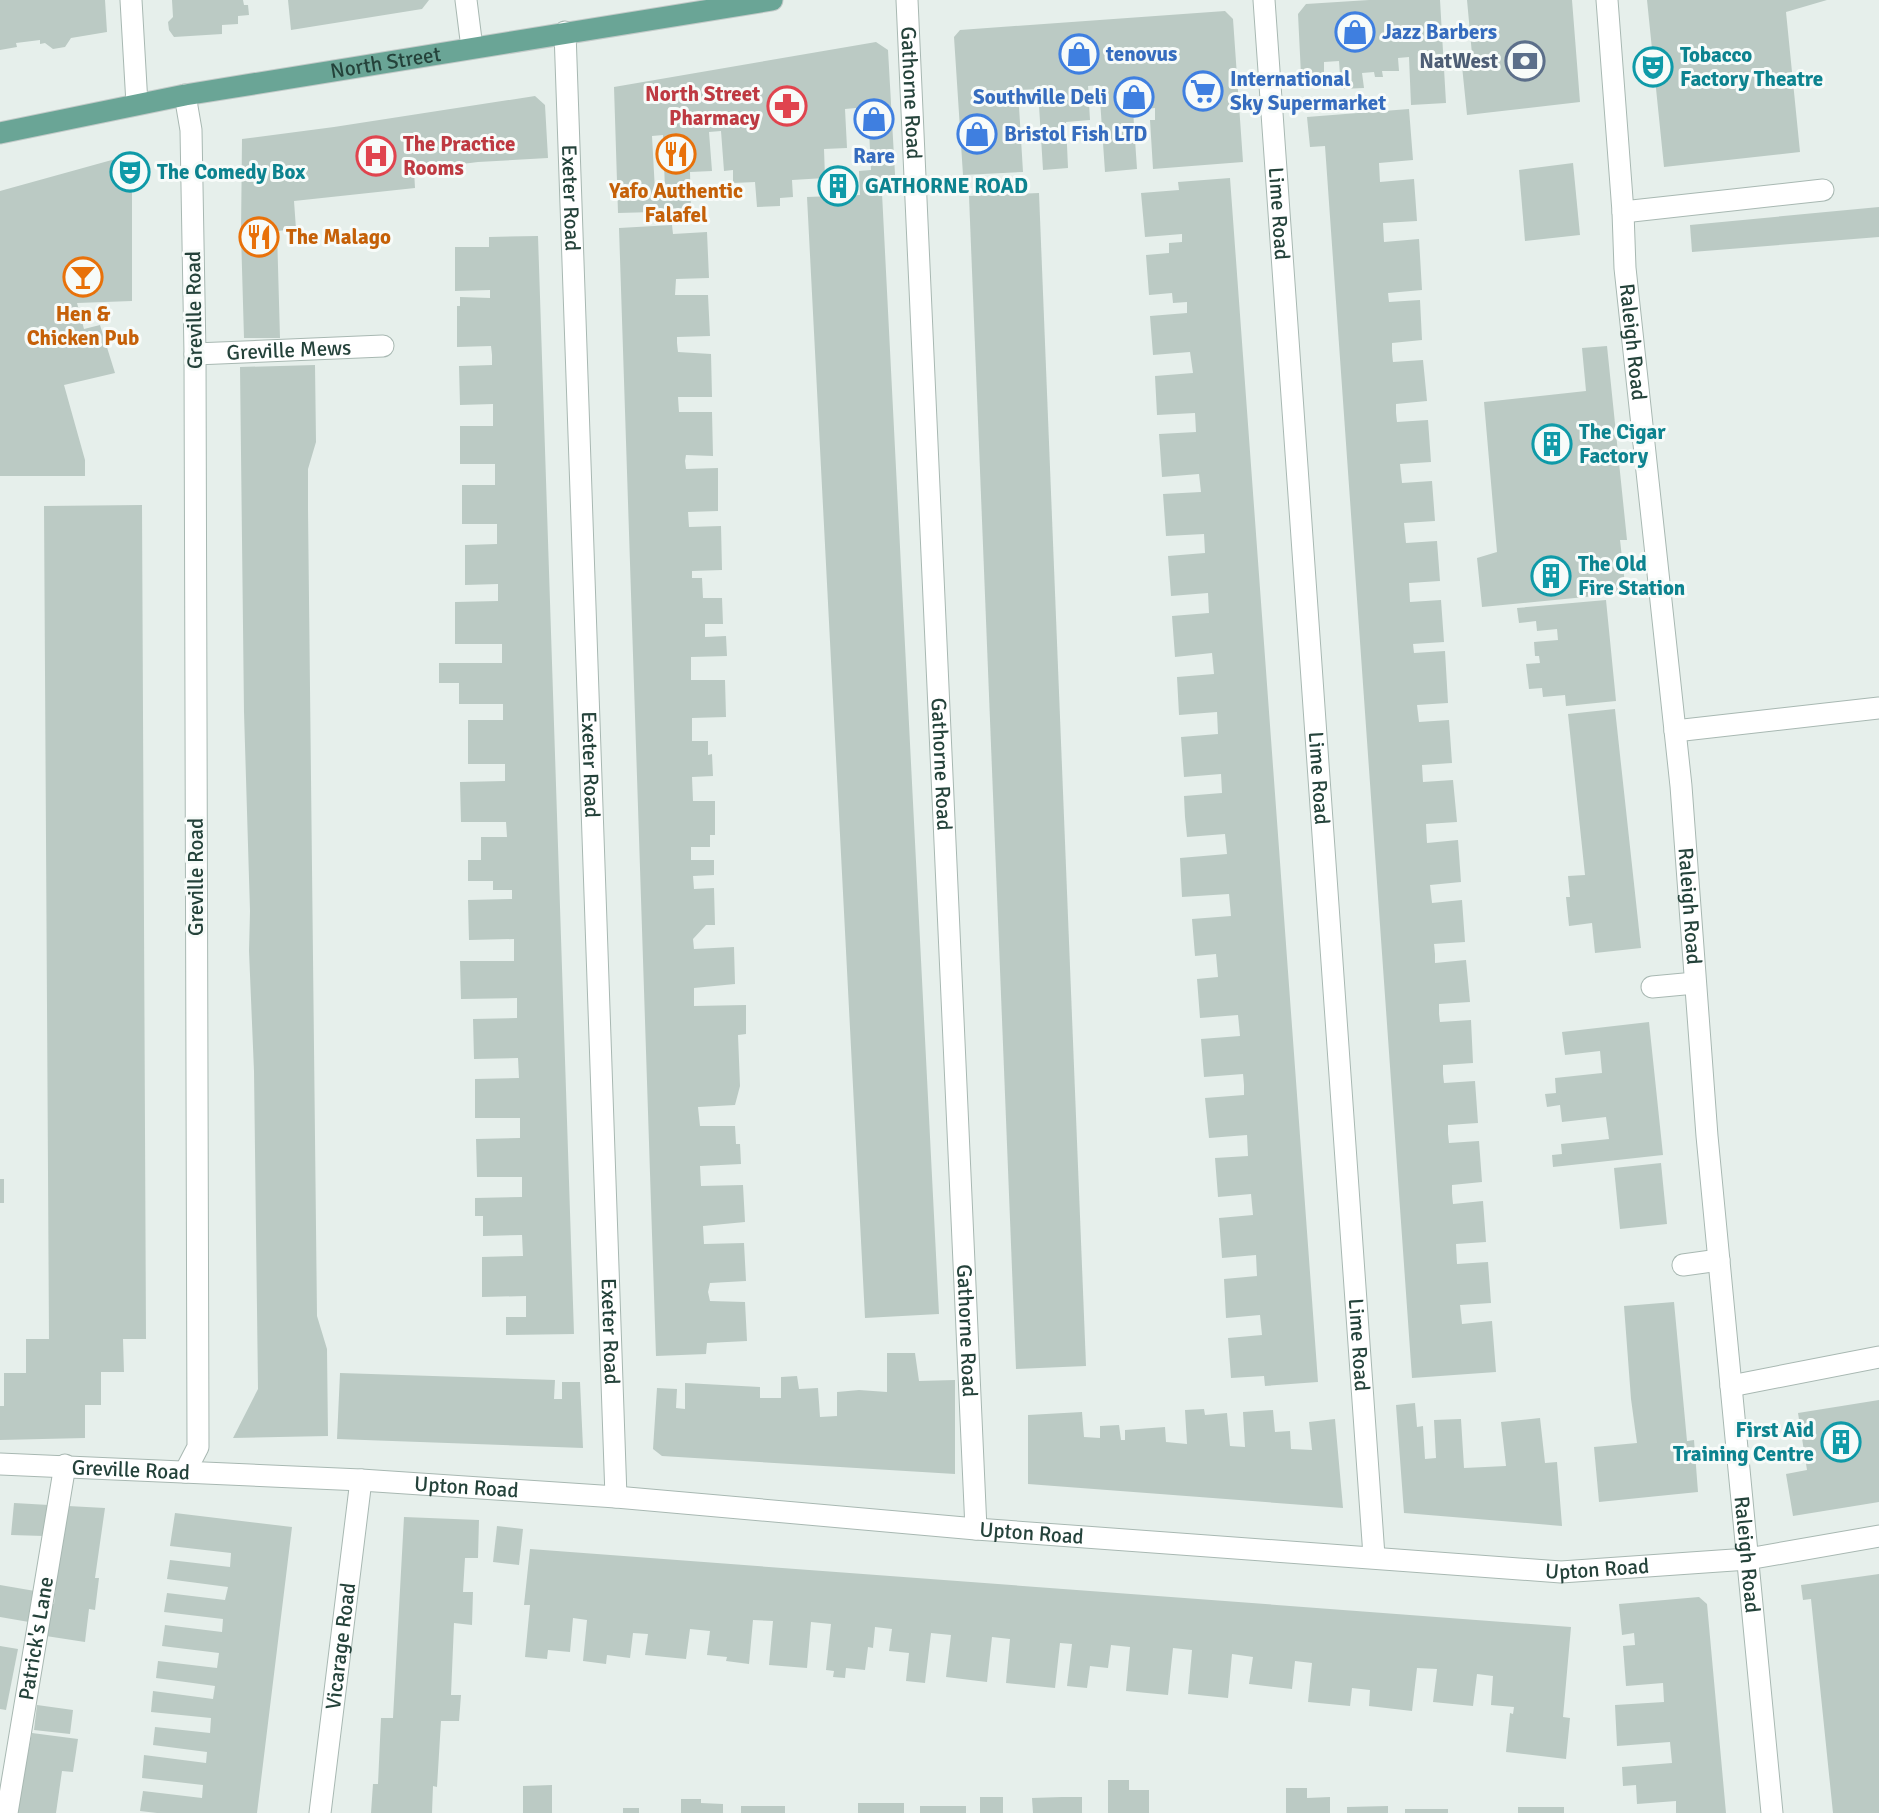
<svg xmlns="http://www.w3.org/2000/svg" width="1879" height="1813" viewBox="0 0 1879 1813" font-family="Signika,sans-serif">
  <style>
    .building { fill: #bbcac4; fill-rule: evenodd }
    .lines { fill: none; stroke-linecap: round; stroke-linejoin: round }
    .minor-casing { stroke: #a8b8b2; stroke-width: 23 }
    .major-casing { stroke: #c2cac8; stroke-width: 23 }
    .minor { stroke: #fff; stroke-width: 21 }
    .major { stroke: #6aa596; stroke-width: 21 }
    .labels { text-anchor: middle; stroke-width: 6; stroke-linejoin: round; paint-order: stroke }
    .shop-label { font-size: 21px; font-weight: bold; fill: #366cbe; stroke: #f7fbf9; text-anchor: start }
    .culture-label { font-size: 21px; font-weight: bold; fill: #0d838f; stroke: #f7fbf9; text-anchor: start }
    .service-label { font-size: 21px; font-weight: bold; fill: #4e5e75; stroke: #f7fbf9; text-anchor: end }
    .street-label { font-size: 21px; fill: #24423a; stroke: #f7fbf9 }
    .health-label { font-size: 21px; font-weight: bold; fill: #be3a42; stroke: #f7fbf9; text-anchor: end }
    .food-label { font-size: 21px; font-weight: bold; fill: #c56008; stroke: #f7fbf9 }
  </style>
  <rect width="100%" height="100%" fill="#e6efeb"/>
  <g class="building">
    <path d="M0 0H105L107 32 71 38 65 47 53 49 45 43 40 44V40L16 43 17 47 0 50Z"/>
    <path d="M172 0H243L244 5H248L249 15 238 16V24L222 25V34L174 37 169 30 168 22 173 17Z"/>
    <path d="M288 0H429L422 9 291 30Z"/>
    <path d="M1369 0H1440L1446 103 1411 105 1409 57 1398 58 1399 71H1382L1383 77H1375L1374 72 1362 73 1364 88 1341 89 1339 61 1324 62V74L1301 75 1298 14 1306 4Z"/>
    <path d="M1467 0H1572L1580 102 1467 115 1462 66 1473 65Z"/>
    <path d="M1647 0H1827L1786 12 1800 152 1664 167Z"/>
    <path d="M1225 11 1233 19 1243 162 1153 169 1150 120H1155V108L1133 110 1137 169 1105 172 1099 85 1088 86 1090 120 1066 122 1068 168 1043 170 1038 89 1018 90 1023 172 963 175 954 37 960 30Z"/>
    <path d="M876 42 888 50 896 192 882 193 939 1314 865 1318 807 197 860 195 859 171 871 170 869 130 857 131 856 108 845 109 847 148 824 149 825 178 792 180 793 197 780 198V206L757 207 755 182 733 183V170L724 171 721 131 709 132 712 171 690 172 691 211 618 213 614 87ZM663 135 665 190 655 191 652 136Z"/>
    <path d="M535 96 545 105 548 158 478 162 414 170 415 188 294 201 296 229 277 231 280 338H244L241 234 242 139 334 127Z"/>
    <path d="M1409 109 1413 160 1379 163 1380 182 1414 179 1417 221 1383 223 1384 242 1419 239 1422 290 1388 293 1389 302 1420 300 1422 340 1392 343V352L1393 362 1423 360 1427 401 1396 404V413L1397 422 1428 420 1431 462 1400 464 1402 483 1432 481 1435 521 1404 523 1406 543 1437 541 1440 581 1409 583 1410 602 1441 600 1444 642 1413 644 1414 653 1445 651 1448 703 1417 705 1419 722 1449 720 1452 763 1422 765 1423 782 1453 780 1457 822 1426 824 1427 843 1458 840 1461 882 1430 885 1432 903 1462 900 1465 942 1434 944 1435 954V963L1466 960 1470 1002 1439 1004V1014L1440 1022 1471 1020 1473 1063 1443 1065V1074L1444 1083 1475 1081 1478 1123 1448 1125V1134L1449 1143 1479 1141 1482 1182 1452 1185V1194L1453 1204 1483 1201 1486 1242 1456 1244 1457 1264 1488 1262 1491 1303 1460 1305 1461 1314 1462 1324 1492 1321 1496 1372 1412 1378 1325 146 1310 147 1307 117Z"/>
    <path d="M119 158 132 169V301L77 303 84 329 100 325 115 373 64 385 85 460V476H0V191Z"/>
    <path d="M1573 163 1580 235 1525 241 1519 170Z"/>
    <path d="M1230 178 1318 1382 1265 1386 1264 1376 1231 1378 1228 1338 1262 1335 1260 1315 1226 1318 1224 1279 1257 1276 1256 1255 1222 1258 1219 1218 1253 1215 1252 1205 1251 1194 1218 1197 1215 1158 1248 1156 1247 1135 1209 1138 1205 1098 1244 1095V1085L1243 1074 1204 1077 1201 1039 1240 1036 1239 1025 1238 1015 1200 1018 1197 979 1218 977 1216 954 1195 956 1192 919 1231 916 1229 894 1182 897 1181 878 1180 858 1227 854 1225 834 1187 837 1185 817 1184 796 1222 793 1221 774 1184 777 1181 737 1218 734 1217 712 1179 715 1177 677 1214 674 1212 653 1175 657 1172 616 1209 613 1208 593 1171 596 1168 556 1205 553 1204 534 1166 536 1163 494 1201 492 1199 474 1162 477 1159 434 1196 432 1195 413 1157 415 1155 376 1193 373 1190 352 1153 355 1150 316 1187 313V302L1173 303 1172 293 1149 295 1146 255 1169 253V243L1182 242V234L1145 237 1141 193 1179 190 1178 182Z"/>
    <path d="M846 179 847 191 830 192 829 180Z"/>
    <path d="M1039 193 1086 1366 1016 1369 969 196Z"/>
    <path d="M1879 207V237L1692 252 1690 225Z"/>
    <path d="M672 225 673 234 707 232 709 278 676 279 675 295H708L710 336 677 337V343L678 352 711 354 712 397H678L679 412H712L713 456 686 455 685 461 686 469 718 468V511L688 512 689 527 721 526 722 570 692 571V578H702L703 598H722L723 624H705V637L726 636 727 656 691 657V680H725L726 717 692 718V741H708V755L712 754 713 776 692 777 693 801H715V835H710V847H691V860H714V875L693 876 694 889 714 888 715 925H706L693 939 694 949 734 947 735 984 694 988V1006L746 1005V1034L738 1035 740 1086 735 1105 698 1107 700 1126H735L736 1144H740L741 1164 700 1166 701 1186 743 1185 745 1222 703 1226 704 1244 744 1243 746 1281 710 1283 708 1292 710 1301 745 1302 747 1341 707 1343 706 1354 656 1356 619 228Z"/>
    <path d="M538 236 574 1334 506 1335V1317H526V1296L482 1297V1257L523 1256 522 1235 483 1236V1216H475V1198L522 1197V1177H477L476 1139 520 1138V1118H475V1079L519 1078 518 1058 474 1059 473 1019 517 1018V998L461 999 460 961H514V939L469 940 468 900 512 899V890H493V881H468V860H481V837H507L506 822H461L460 782 505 781V764H468V720H503V704H459V683H439V663H502V644H455V602L498 601V584L465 585V545L497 544V524H462V485H495V464H460V426H493V404L460 405 459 366 492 365V355L491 346 457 347V306H460V297L490 298V290L455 291V247H489V237Z"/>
    <path d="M1607 346 1627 540H1620L1626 593 1482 607 1477 558 1497 552 1484 402 1586 391 1582 348Z"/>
    <path d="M315 365 316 442 308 469V509L317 1316 327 1349 328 1436 233 1438 258 1389 254 1071 249 951 250 911 244 712 240 367Z"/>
    <path d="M142 505 146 1339H123L124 1372H101V1405H85V1438L0 1440V1406H4V1373H26V1339H49L44 506Z"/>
    <path d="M1606 600 1616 701 1566 706 1565 695 1543 697 1542 688 1529 689 1526 664 1540 663 1539 656H1535L1534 642 1558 640 1557 629 1537 631 1536 621 1519 623 1517 608Z"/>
    <path d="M1615 709 1641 948 1595 953 1592 923 1569 926 1566 897H1570L1568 876 1585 875 1568 714Z"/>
    <path d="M1649 1022 1663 1155 1553 1167 1552 1155 1562 1154 1561 1144 1609 1139 1606 1117 1562 1122 1560 1105 1547 1107 1545 1094 1556 1093 1555 1078 1602 1073 1600 1051 1565 1055 1562 1032Z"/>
    <path d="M1661 1163 1667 1224 1620 1229 1614 1168Z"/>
    <rect x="0" y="1179" width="4" height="24"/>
    <path d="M1674 1302 1687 1441 1694 1440 1698 1492 1599 1502 1594 1447 1637 1443 1631 1399 1624 1306Z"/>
    <path d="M887 1353H915L919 1381 955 1380V1474L662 1456 653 1449 657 1388 677 1389 676 1408 685 1409V1383L760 1387V1398H781V1377L797 1376 799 1389 818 1388 820 1417 837 1416V1392L859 1390 887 1392Z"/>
    <path d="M340 1373 555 1380 554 1399H562V1382H580L583 1448 337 1439Z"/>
    <path d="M1879 1400V1502L1793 1516 1786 1474 1807 1470 1798 1413Z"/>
    <path d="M1415 1403 1417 1427 1423 1426 1425 1459 1436 1458 1434 1420 1461 1419 1464 1468 1506 1466 1501 1422 1540 1418 1545 1463 1557 1462 1562 1526 1404 1513 1396 1405Z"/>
    <path d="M1204 1409 1205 1415 1227 1413 1230 1446 1245 1447 1243 1412 1273 1410 1275 1432 1290 1431 1291 1449 1312 1450 1309 1422 1335 1419 1343 1508 1028 1484V1415L1082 1412 1084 1437 1100 1438V1426L1119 1425 1121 1440H1125V1430L1165 1427 1166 1442 1187 1444 1185 1410Z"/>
    <path d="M14 1503 49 1505 44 1536 11 1535Z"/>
    <path d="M68 1506 105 1508 95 1578H99L95 1610 89 1609 85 1642 46 1636 50 1604H54L61 1539Z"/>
    <path d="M175 1513 292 1527 257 1813H157L140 1811 143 1791 202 1798 203 1785 142 1778 144 1755 206 1763 207 1752 153 1745 155 1727 210 1733 211 1718 151 1712 153 1691 213 1699 215 1686 156 1678 158 1661 217 1668 219 1653 162 1646 165 1625 222 1632 223 1619 164 1612 167 1593 225 1600 228 1587 167 1579 170 1560 230 1567 231 1553 170 1546Z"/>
    <path d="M404 1517 479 1520 478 1558H465L463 1592H473L472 1625 454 1623 451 1695H461L459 1721H441L437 1787 433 1786 432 1813H371L373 1784H378L381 1718H393Z"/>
    <path d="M497 1526 523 1529 519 1565 493 1562Z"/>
    <path d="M530 1549 1571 1627 1563 1717 1570 1718 1566 1759 1506 1752 1510 1713 1513 1714 1514 1707 1491 1705 1493 1676 1477 1674 1473 1706 1433 1702 1437 1669 1417 1668 1412 1711 1369 1706 1370 1690 1352 1688 1350 1706 1308 1702 1312 1663 1295 1661 1292 1689 1249 1684 1253 1657 1232 1654 1228 1698 1188 1694 1192 1650 1173 1648 1168 1695 1126 1691 1130 1647 1111 1645 1108 1668 1090 1666 1087 1688 1067 1686 1072 1644 1060 1643 1055 1688 1006 1683 1010 1639 992 1637 987 1682 946 1677 951 1635 931 1633 925 1683 906 1681 909 1653 889 1651 892 1629 875 1627 873 1648 868 1647 865 1670 846 1668 845 1678 833 1677 834 1671 826 1670 831 1624 811 1622 807 1668 769 1665 773 1621 753 1620 749 1664 726 1661 727 1657 707 1655 710 1631 690 1629 686 1659 645 1655 648 1634 633 1633 630 1658 607 1655 606 1664 583 1661 587 1620 573 1618 570 1652 548 1650 547 1659 525 1657 530 1605H524Z"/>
    <path d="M1879 1574V1813H1833L1811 1599 1803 1600 1801 1585Z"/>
    <path d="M0 1585 35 1591 29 1622 0 1617Z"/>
    <path d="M1699 1597 1707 1604 1726 1813H1676V1801L1637 1804 1636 1785 1623 1786 1622 1767 1672 1763 1670 1742 1617 1746 1615 1705 1664 1702 1663 1683 1626 1686 1623 1646 1635 1645 1634 1633 1622 1635 1619 1604Z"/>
    <path d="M0 1646 18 1649 6 1710 0 1709Z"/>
    <path d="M37 1705 73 1710 70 1734 34 1730Z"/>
    <path d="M32 1733 78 1739 73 1772 62 1771 56 1813H16Z"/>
    <path d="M1108 1780H1129V1790H1149V1813H1108Z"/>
    <path d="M552 1785V1813H523V1786Z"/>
    <path d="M1286 1788H1307V1798L1330 1797V1813H1286Z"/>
    <rect x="980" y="1797" width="23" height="16"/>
    <path d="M1062 1797H1082V1813H1033L1032 1798Z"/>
    <path d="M681 1799H701V1803L723 1804V1813H681Z"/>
    <rect x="858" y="1803" width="46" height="10"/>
    <rect x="741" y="1806" width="44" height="7"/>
    <rect x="920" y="1806" width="46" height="7"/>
    <path d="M1388 1806V1813H1347V1807Z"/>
    <rect x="1518" y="1807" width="46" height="6"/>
    <rect x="623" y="1808" width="16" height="5"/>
    <rect x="1405" y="1809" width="43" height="4"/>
  </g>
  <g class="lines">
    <g class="minor-casing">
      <g id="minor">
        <path d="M131 0 137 104"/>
        <path d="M466 0 472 48"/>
        <path id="s1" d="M907 0 976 1529"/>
        <path id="s2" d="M1264 0 1374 1556"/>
        <path id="s3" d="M1607 0 1623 212 1625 268 1681 786 1707 1136 1772 1813"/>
        <path id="s4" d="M565 32 616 1497"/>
        <path d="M1623 212 1823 190"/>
        <path id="s5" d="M195 354 383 346"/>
        <path d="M1675 731 1879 708"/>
        <path d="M1652 987 1695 983"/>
        <path d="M1683 1265 1719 1260"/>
        <path d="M1731 1386 1879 1357"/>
        <path id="s6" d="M0 1464 361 1480 616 1497 976 1529 1561 1572 1748 1559 1879 1536"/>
        <path d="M185 1472 198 1447 195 354 191 130 185 95"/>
        <path id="s7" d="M7 1813 65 1465"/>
        <path id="s8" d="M320 1813 361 1480"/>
      </g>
    </g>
    <g class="major-casing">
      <g id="major">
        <path id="s9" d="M0 133 185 95 772 0"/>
      </g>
    </g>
    <use href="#minor" class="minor"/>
    <use href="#major" class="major"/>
  </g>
  <defs>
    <g id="shop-ring" transform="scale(2.0125)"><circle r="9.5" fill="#f7fbf9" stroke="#3f7fe0" stroke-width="1.5"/><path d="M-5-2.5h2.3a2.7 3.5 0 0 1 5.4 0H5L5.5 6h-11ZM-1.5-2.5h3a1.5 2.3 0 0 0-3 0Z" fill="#3f7fe0"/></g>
    <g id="bank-ring" transform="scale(2.0125)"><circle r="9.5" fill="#f7fbf9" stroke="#5c6f8a" stroke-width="1.5"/><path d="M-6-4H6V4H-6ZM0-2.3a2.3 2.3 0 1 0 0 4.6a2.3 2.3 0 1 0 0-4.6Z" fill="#5c6f8a"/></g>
    <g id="theatre-ring" transform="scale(2.0125)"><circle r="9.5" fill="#f7fbf9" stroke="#0f9aa8" stroke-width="1.5"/><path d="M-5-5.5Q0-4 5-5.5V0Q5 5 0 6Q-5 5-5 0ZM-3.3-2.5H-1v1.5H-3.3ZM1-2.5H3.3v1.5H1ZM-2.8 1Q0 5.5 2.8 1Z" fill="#0f9aa8"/></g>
    <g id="supermarket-ring" transform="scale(2.0125)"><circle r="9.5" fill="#f7fbf9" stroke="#3f7fe0" stroke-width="1.5"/><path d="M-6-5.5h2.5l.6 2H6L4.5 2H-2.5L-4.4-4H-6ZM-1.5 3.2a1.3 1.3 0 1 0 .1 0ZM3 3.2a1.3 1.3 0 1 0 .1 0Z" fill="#3f7fe0"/></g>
    <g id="pharmacy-ring" transform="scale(2.0125)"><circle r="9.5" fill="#f7fbf9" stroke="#e0444e" stroke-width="1.5"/><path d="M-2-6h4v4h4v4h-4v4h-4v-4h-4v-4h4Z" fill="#e0444e"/></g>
    <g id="restaurant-ring" transform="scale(2.0125)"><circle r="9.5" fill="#f7fbf9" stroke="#e8710a" stroke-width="1.5"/><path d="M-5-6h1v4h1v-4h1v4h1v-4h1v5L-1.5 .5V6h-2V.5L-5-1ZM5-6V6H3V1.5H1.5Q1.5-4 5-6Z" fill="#e8710a"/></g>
    <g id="hospital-ring" transform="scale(2.0125)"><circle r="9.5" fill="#f7fbf9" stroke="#e0444e" stroke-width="1.5"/><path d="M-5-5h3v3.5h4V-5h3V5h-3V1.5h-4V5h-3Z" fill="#e0444e"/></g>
    <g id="building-ring" transform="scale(2.0125)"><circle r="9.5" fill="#f7fbf9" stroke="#0f9aa8" stroke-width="1.5"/><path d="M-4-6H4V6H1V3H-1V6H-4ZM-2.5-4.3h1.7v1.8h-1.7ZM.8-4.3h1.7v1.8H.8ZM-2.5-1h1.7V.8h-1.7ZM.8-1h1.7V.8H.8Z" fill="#0f9aa8"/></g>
    <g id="bar-ring" transform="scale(2.0125)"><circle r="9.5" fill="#f7fbf9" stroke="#e8710a" stroke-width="1.5"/><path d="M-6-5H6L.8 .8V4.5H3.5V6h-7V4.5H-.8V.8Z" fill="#e8710a"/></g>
  </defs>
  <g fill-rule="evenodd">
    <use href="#shop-ring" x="1355" y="32"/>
    <use href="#shop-ring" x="1079" y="54"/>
    <use href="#bank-ring" x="1525" y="61"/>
    <use href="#theatre-ring" x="1653" y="67"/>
    <use href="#supermarket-ring" x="1203" y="91"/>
    <use href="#shop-ring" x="1134" y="97"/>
    <use href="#pharmacy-ring" x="787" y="106"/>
    <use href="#shop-ring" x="874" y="119"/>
    <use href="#shop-ring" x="977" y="134"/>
    <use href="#restaurant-ring" x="676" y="154"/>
    <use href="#hospital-ring" x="376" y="156"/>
    <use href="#theatre-ring" x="130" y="172"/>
    <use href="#building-ring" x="838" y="186"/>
    <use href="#restaurant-ring" x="259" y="237"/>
    <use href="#bar-ring" x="83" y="277"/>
    <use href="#building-ring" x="1552" y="444"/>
    <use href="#building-ring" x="1551" y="576"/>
    <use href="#building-ring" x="1841" y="1442"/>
  </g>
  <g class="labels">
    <g class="shop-label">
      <text x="1382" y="39">Jazz Barbers</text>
      <text x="1106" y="61">tenovus</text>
      <text x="1230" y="86">International<tspan x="1230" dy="24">Sky Supermarket</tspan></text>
      <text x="1107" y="104" text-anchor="end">Southville Deli</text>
      <text x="1004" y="141">Bristol Fish LTD</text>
      <text x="874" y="163" text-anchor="middle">Rare</text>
    </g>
    <g class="culture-label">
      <text x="1680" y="62">Tobacco<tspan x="1680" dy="24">Factory Theatre</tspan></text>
      <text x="157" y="179">The Comedy Box</text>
      <text x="865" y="193">GATHORNE ROAD</text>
      <text x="1579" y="439">The Cigar<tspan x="1579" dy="24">Factory</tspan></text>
      <text x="1578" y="571">The Old<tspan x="1578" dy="24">Fire Station</tspan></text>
      <text x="1814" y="1437" text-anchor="end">First Aid<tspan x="1814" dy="24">Training Centre</tspan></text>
    </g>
    <g class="service-label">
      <text x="1498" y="68">NatWest</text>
    </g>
    <g class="street-label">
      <text dy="7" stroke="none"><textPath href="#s9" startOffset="392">North Street</textPath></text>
      <text dy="7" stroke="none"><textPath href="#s1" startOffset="93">Gathorne Road</textPath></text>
      <text dy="7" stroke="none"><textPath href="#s4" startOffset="166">Exeter Road</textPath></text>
      <text dy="7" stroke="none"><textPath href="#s2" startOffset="214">Lime Road</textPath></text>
      <text transform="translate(194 310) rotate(-91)" y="7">Greville Road</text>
      <text dy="7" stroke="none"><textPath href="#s3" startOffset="343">Raleigh Road</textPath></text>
      <text dy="7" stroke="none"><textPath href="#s5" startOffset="94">Greville Mews</textPath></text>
      <text dy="7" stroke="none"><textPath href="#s1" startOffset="765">Gathorne Road</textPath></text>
      <text dy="7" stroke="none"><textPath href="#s4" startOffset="733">Exeter Road</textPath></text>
      <text dy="7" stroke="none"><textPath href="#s2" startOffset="780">Lime Road</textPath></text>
      <text transform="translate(196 877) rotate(-90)" y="7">Greville Road</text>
      <text dy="7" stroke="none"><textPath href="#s3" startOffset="910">Raleigh Road</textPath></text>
      <text dy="7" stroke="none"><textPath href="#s4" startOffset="1300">Exeter Road</textPath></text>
      <text dy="7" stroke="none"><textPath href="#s1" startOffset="1332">Gathorne Road</textPath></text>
      <text dy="7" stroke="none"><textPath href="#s2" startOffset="1348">Lime Road</textPath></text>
      <text dy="7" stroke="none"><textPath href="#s6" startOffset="131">Greville Road</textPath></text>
      <text dy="7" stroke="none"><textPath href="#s6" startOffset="467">Upton Road</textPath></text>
      <text dy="7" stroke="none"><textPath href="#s6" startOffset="1034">Upton Road</textPath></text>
      <text dy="7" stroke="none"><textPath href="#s3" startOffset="1561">Raleigh Road</textPath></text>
      <text dy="7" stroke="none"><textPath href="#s6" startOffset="1601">Upton Road</textPath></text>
      <text dy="7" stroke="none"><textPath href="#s7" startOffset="177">Patrick's Lane</textPath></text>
      <text dy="7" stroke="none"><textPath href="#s8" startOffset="168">Vicarage Road</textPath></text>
    </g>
    <g class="health-label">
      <text x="760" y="101">North Street<tspan x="760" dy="24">Pharmacy</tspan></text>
      <text x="403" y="151" text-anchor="start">The Practice<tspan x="403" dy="24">Rooms</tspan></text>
    </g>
    <g class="food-label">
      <text x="676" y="198">Yafo Authentic<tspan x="676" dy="24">Falafel</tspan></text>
      <text x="286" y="244" text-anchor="start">The Malago</text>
      <text x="83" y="321">Hen &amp;<tspan x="83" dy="24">Chicken Pub</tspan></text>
    </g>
  </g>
</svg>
